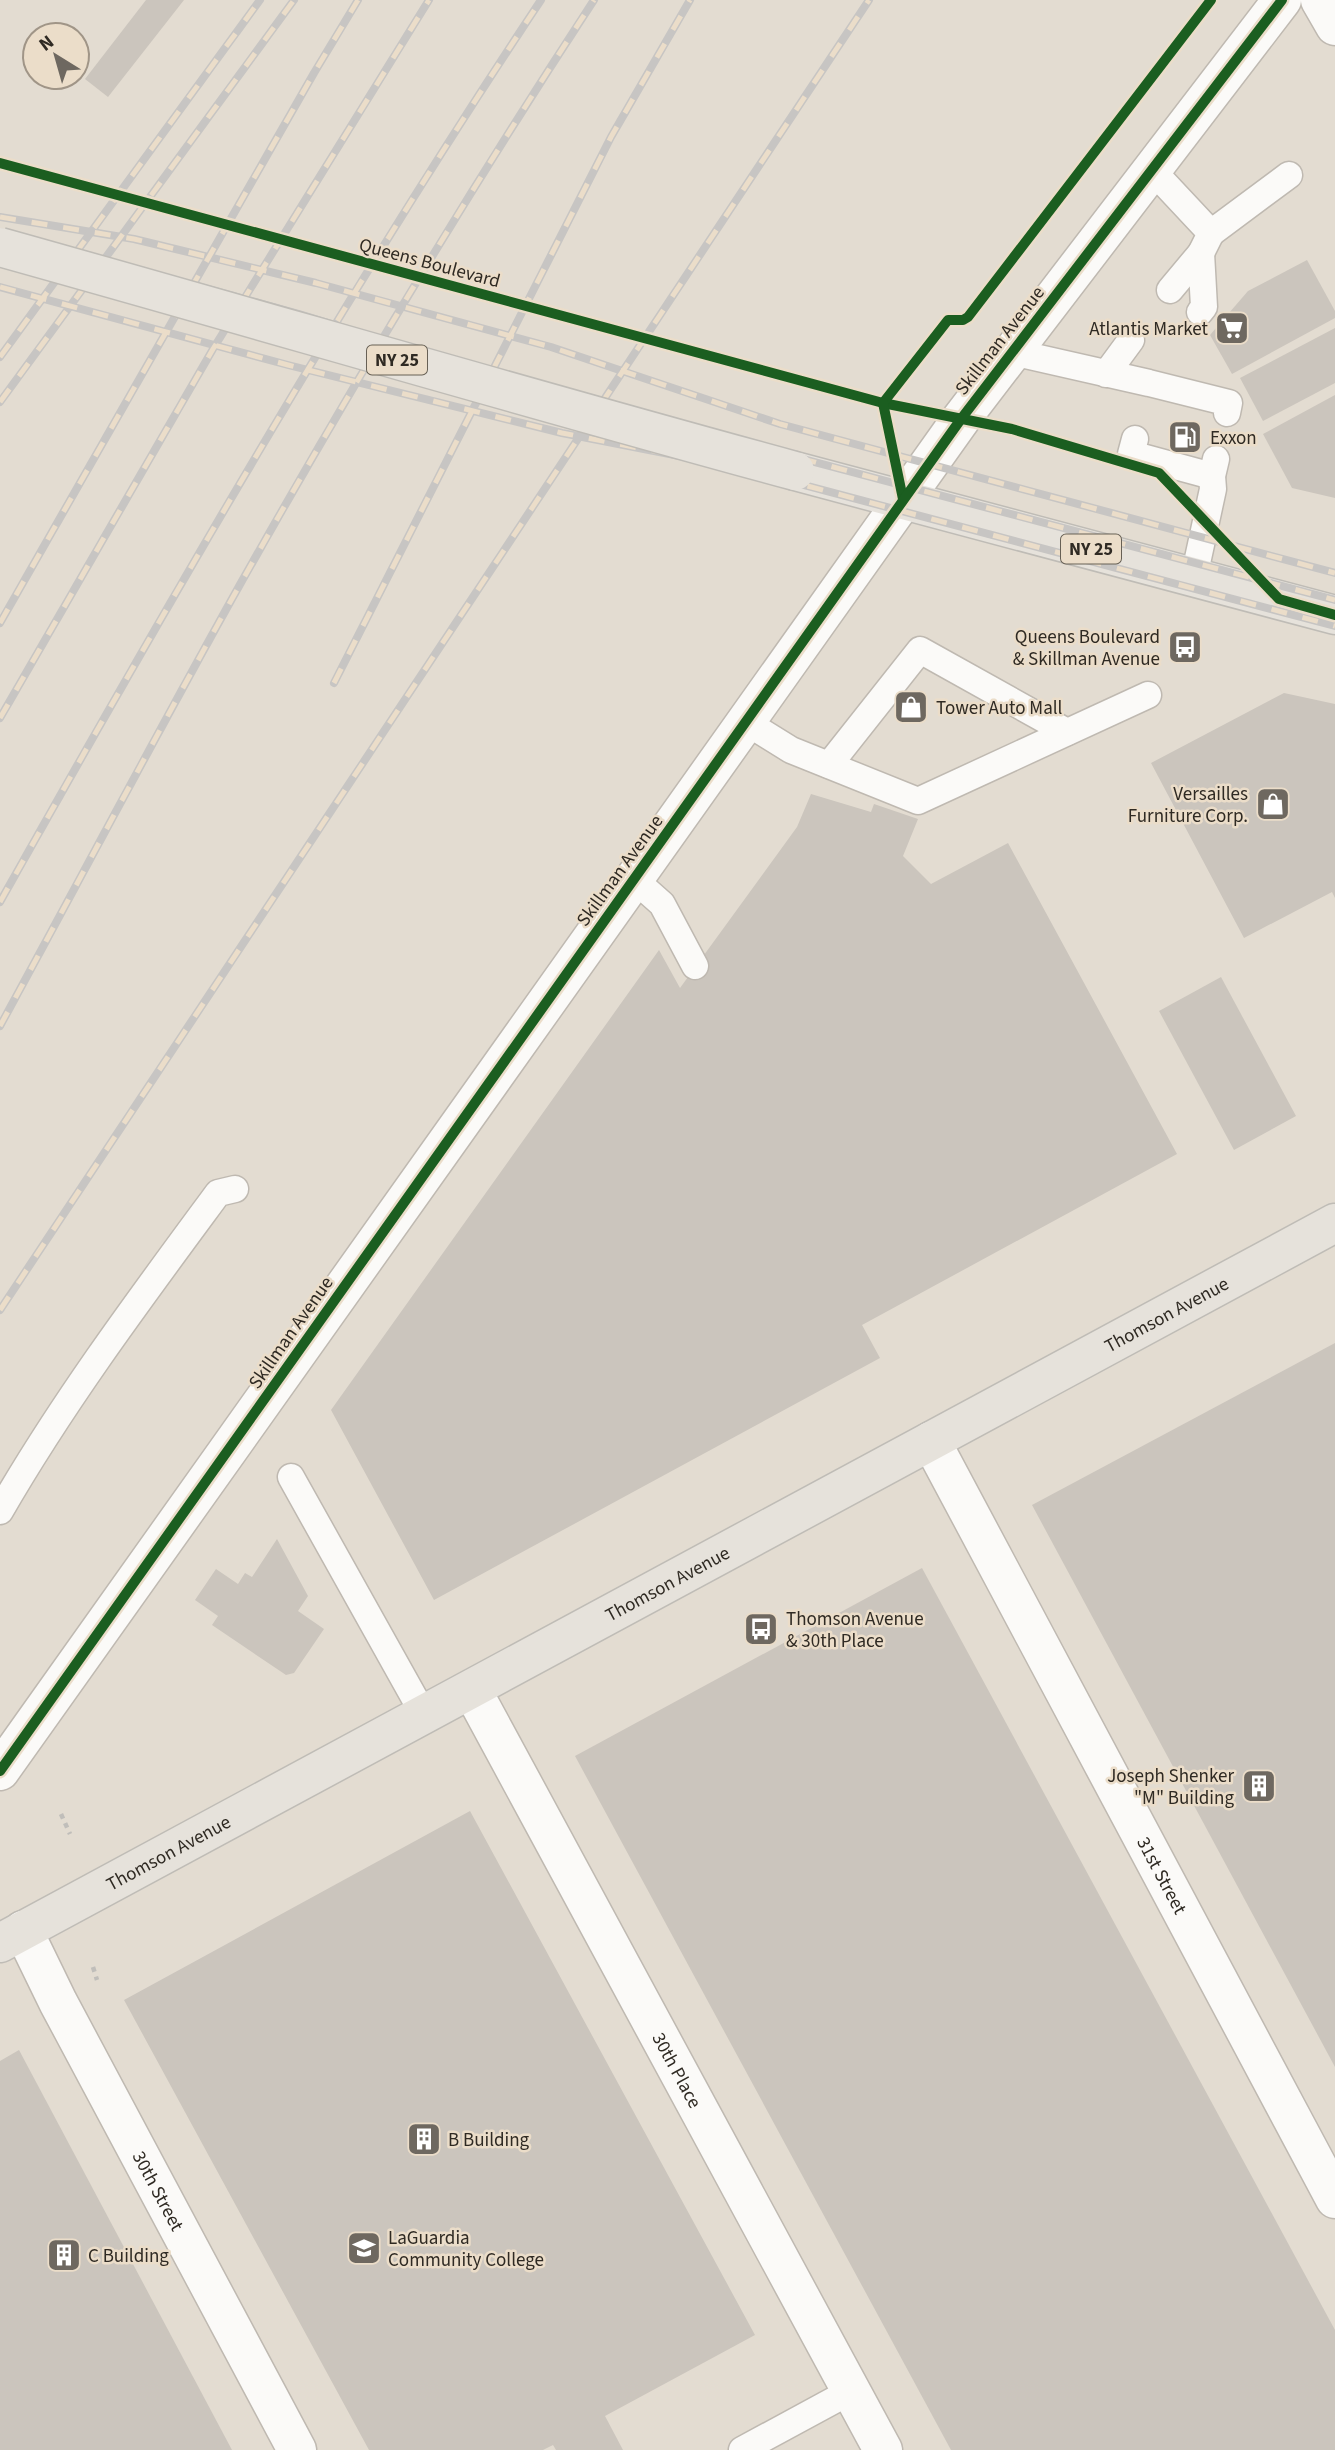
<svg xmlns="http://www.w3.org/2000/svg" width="1335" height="2450" viewBox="0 0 1335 2450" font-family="'Source Sans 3',sans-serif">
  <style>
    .building { fill: #cbc5bd }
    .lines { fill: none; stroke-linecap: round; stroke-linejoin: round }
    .lane-casing { stroke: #bfb9b1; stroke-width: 29 }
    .street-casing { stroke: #bfb9b1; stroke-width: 41 }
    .primary-casing { stroke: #bfbcb6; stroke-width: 41 }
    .path { stroke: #c0beba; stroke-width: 4.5; stroke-dasharray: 5 5; stroke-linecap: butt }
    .lane { stroke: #fbfaf8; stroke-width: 26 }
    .street { stroke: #fbfaf8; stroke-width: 38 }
    .primary { stroke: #e6e2db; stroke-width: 38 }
    .rail-casing { stroke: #c7c5c3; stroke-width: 8 }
    .rail { stroke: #ebddc9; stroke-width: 5; stroke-dasharray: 16; stroke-linecap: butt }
    .primary-bridge-casing { stroke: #bfbcb6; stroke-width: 41; stroke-linecap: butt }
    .primary-bridge { stroke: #e6e2db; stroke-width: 38 }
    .cycleway-casing { stroke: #ebddc9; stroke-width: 15 }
    .cycleway { stroke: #1b5e20; stroke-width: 10 }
    .labels { text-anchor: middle; stroke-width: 5; stroke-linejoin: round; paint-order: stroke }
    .shield { fill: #ebddc9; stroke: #676055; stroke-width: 2 }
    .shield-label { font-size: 18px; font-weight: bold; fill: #2f2a23 }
    .street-label { font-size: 19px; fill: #2f2a23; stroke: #ebddc9 }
    .poi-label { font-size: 19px; fill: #2f2a23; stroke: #ebddc9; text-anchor: start }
  </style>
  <rect width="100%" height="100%" fill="#e3dcd1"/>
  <g class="building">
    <path d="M146 0H184L108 97 85 79Z"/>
    <path d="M1307 260 1335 311V318L1232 374 1210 335 1248 291Z"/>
    <path d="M1335 328V383L1263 421 1240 378Z"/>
    <path d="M1335 395V498L1292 488 1263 434Z"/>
    <path d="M1284 693 1335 704V898L1332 892 1244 938 1151 763Z"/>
    <path d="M811 794 871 812 874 804 918 819 903 856 931 884 1008 843 1177 1154 862 1325 880 1358 434 1600 331 1410 659 950 680 988 797 827Z"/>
    <path d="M1221 977 1296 1116 1234 1150 1159 1011Z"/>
    <path d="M1335 1343V2067L1032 1505Z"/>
    <path d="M277 1539 308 1596 298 1611 324 1629 294 1673 286 1675 212 1625 218 1616 195 1600 216 1569 238 1584 245 1573 252 1577Z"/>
    <path d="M922 1568 1335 2330V2450H951L575 1756Z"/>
    <path d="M470 1811 755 2335 605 2416 623 2450H556L553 2445 543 2450H369L124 2000Z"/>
    <path d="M19 2050 232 2450H0V2061Z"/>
  </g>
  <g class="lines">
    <g class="lane-casing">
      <g id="lane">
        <path d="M1152 170 1211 233 1201 253 1170 290"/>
        <path d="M1211 233 1289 175"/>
        <path d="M1200 312 1204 307 1201 253"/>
        <path d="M1012 352 1149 383 1229 403 1227 413"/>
        <path d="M1106 374 1131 340"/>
        <path d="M1135 439 1131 454 1212 476"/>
        <path d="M1194 577 1213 489 1212 476 1216 459"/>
        <path d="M746 722 791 750 918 801 1148 695"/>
        <path d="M829 765 920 650 1067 732"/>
        <path d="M635 880 662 904 695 966"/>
        <path d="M291 1477 424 1715"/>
        <path d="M0 1511C64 1400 142 1296 218 1193L235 1189"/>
        <path d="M742 2450 851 2391"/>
      </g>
    </g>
    <g class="street-casing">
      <g id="street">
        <path d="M1320 0 1335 26"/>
        <path id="s1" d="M931 1441 1335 2199"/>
        <path id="s2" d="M472 1690 883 2450"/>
        <path d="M0 1771 961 419 1282 0"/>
        <path id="s3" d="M23 1930 58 2002 297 2450"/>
      </g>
    </g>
    <g class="primary-casing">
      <g id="primary">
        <path d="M795 471 1335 615"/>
        <path id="s4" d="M0 1943 1335 1223"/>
      </g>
    </g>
    <g class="path">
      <path d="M61 1814 70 1834"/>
      <path d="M93 1967 97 1980"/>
    </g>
    <use href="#lane" class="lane"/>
    <use href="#street" class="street"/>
    <use href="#primary" class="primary"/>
    <g class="rail-casing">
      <g id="rail">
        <path d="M0 217 134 239 316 283 551 347 780 424 1335 573"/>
        <path d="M0 232 299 314 573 398 1335 600"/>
        <path d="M0 287 288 365 562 433 736 467 1335 626"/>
        <path d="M0 357 260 0"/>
        <path d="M0 402 294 0"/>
        <path d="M0 623 314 73 358 0"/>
        <path d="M334 683 611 137 690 0"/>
        <path d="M0 718 213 349 429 0"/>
        <path d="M0 902C172 596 347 292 541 0"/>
        <path d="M0 1026C78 883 154 739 233 597 347 394 467 194 594 0"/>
        <path d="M0 1310 869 0"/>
      </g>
    </g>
    <use href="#rail" class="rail"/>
    <g class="primary-bridge-casing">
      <path id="primary-bridge" d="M0 247C265 321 529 399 795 471"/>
    </g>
    <use href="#primary-bridge" class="primary-bridge"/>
    <g class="cycleway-casing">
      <g id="cycleway">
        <path d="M0 163 883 403 1012 429 1159 473 1279 599 1335 615"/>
        <path d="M883 403 948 320H963L968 317 1211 0"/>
        <path d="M883 403 903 499"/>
        <path d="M0 1771 961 419 1282 0"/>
      </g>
    </g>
    <use href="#cycleway" class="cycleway"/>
  </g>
  <defs>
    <g id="supermarket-square" transform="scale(1.75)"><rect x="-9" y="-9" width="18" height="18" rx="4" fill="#6e6860" stroke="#ebddc9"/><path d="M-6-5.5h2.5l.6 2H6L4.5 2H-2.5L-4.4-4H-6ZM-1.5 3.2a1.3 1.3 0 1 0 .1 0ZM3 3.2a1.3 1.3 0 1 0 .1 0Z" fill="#fff"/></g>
    <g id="fuel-square" transform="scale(1.75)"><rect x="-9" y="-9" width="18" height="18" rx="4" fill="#6e6860" stroke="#ebddc9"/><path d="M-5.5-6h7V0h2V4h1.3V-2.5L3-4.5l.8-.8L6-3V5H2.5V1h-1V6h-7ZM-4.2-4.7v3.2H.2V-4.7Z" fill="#fff"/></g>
    <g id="bus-square" transform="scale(1.75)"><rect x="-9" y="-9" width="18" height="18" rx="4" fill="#6e6860" stroke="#ebddc9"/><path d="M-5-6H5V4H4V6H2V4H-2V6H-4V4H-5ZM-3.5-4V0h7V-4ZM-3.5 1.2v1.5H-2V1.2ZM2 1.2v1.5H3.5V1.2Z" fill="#fff"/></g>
    <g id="shop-square" transform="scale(1.75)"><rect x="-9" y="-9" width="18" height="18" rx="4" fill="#6e6860" stroke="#ebddc9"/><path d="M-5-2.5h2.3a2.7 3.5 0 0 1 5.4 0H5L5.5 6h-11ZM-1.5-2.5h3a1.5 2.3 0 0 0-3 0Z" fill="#fff"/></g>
    <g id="building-square" transform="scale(1.75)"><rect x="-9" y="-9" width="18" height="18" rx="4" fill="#6e6860" stroke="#ebddc9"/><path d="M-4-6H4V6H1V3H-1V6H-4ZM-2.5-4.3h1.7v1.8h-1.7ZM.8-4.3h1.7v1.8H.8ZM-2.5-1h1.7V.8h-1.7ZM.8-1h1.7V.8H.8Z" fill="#fff"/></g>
    <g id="university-square" transform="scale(1.75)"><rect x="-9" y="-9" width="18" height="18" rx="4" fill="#6e6860" stroke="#ebddc9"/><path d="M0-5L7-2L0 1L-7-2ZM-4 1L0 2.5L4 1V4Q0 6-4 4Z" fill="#fff"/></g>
  </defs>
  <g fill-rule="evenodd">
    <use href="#supermarket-square" x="1232" y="328"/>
    <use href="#fuel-square" x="1185" y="437"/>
    <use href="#bus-square" x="1185" y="647"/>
    <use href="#shop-square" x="911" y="707"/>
    <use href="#shop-square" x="1273" y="804"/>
    <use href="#bus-square" x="761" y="1629"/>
    <use href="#building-square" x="1259" y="1786"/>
    <use href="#building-square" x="424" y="2139"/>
    <use href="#university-square" x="364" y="2248"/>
    <use href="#building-square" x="64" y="2255"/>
  </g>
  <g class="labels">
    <g class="shield">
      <rect x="367" y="345.5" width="60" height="29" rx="5"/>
      <rect x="1061" y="534.5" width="60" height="29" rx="5"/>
    </g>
    <g class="shield-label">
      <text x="397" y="366">NY 25</text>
      <text x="1091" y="555">NY 25</text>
    </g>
    <g class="street-label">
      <text transform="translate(430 262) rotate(15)" y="7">Queens Boulevard</text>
      <text transform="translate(999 340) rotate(-52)" y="7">Skillman Avenue</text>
      <text transform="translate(619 870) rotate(-54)" y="7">Skillman Avenue</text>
      <text dy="7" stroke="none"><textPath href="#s4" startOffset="1325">Thomson Avenue</textPath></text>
      <text transform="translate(290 1332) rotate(-55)" y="7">Skillman Avenue</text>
      <text dy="7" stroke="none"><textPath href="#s4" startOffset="758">Thomson Avenue</textPath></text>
      <text dy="7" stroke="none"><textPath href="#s4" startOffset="191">Thomson Avenue</textPath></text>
      <text dy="7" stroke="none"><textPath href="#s1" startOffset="492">31st Street</textPath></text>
      <text dy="7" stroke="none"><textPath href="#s2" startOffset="432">30th Place</textPath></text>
      <text dy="7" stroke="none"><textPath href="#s3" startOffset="294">30th Street</textPath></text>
    </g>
    <g class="poi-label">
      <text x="1208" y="335" text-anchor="end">Atlantis Market</text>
      <text x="1210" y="444">Exxon</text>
      <text x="1160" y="643" text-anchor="end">Queens Boulevard<tspan x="1160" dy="22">&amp; Skillman Avenue</tspan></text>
      <text x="936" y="714">Tower Auto Mall</text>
      <text x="1248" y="800" text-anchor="end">Versailles<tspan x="1248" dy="22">Furniture Corp.</tspan></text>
      <text x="786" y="1625">Thomson Avenue<tspan x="786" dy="22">&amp; 30th Place</tspan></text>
      <text x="1234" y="1782" text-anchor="end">Joseph Shenker<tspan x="1234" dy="22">"M" Building</tspan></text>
      <text x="448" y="2146">B Building</text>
      <text x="388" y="2244">LaGuardia<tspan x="388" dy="22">Community College</tspan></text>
      <text x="88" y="2262">C Building</text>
    </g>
  </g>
  <g transform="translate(56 56) rotate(323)"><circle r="33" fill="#ebddc9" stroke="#a09587" stroke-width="2"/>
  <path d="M0-5L12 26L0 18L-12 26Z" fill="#6e6860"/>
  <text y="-10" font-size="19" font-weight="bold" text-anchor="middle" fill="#2f2a23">N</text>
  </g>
</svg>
